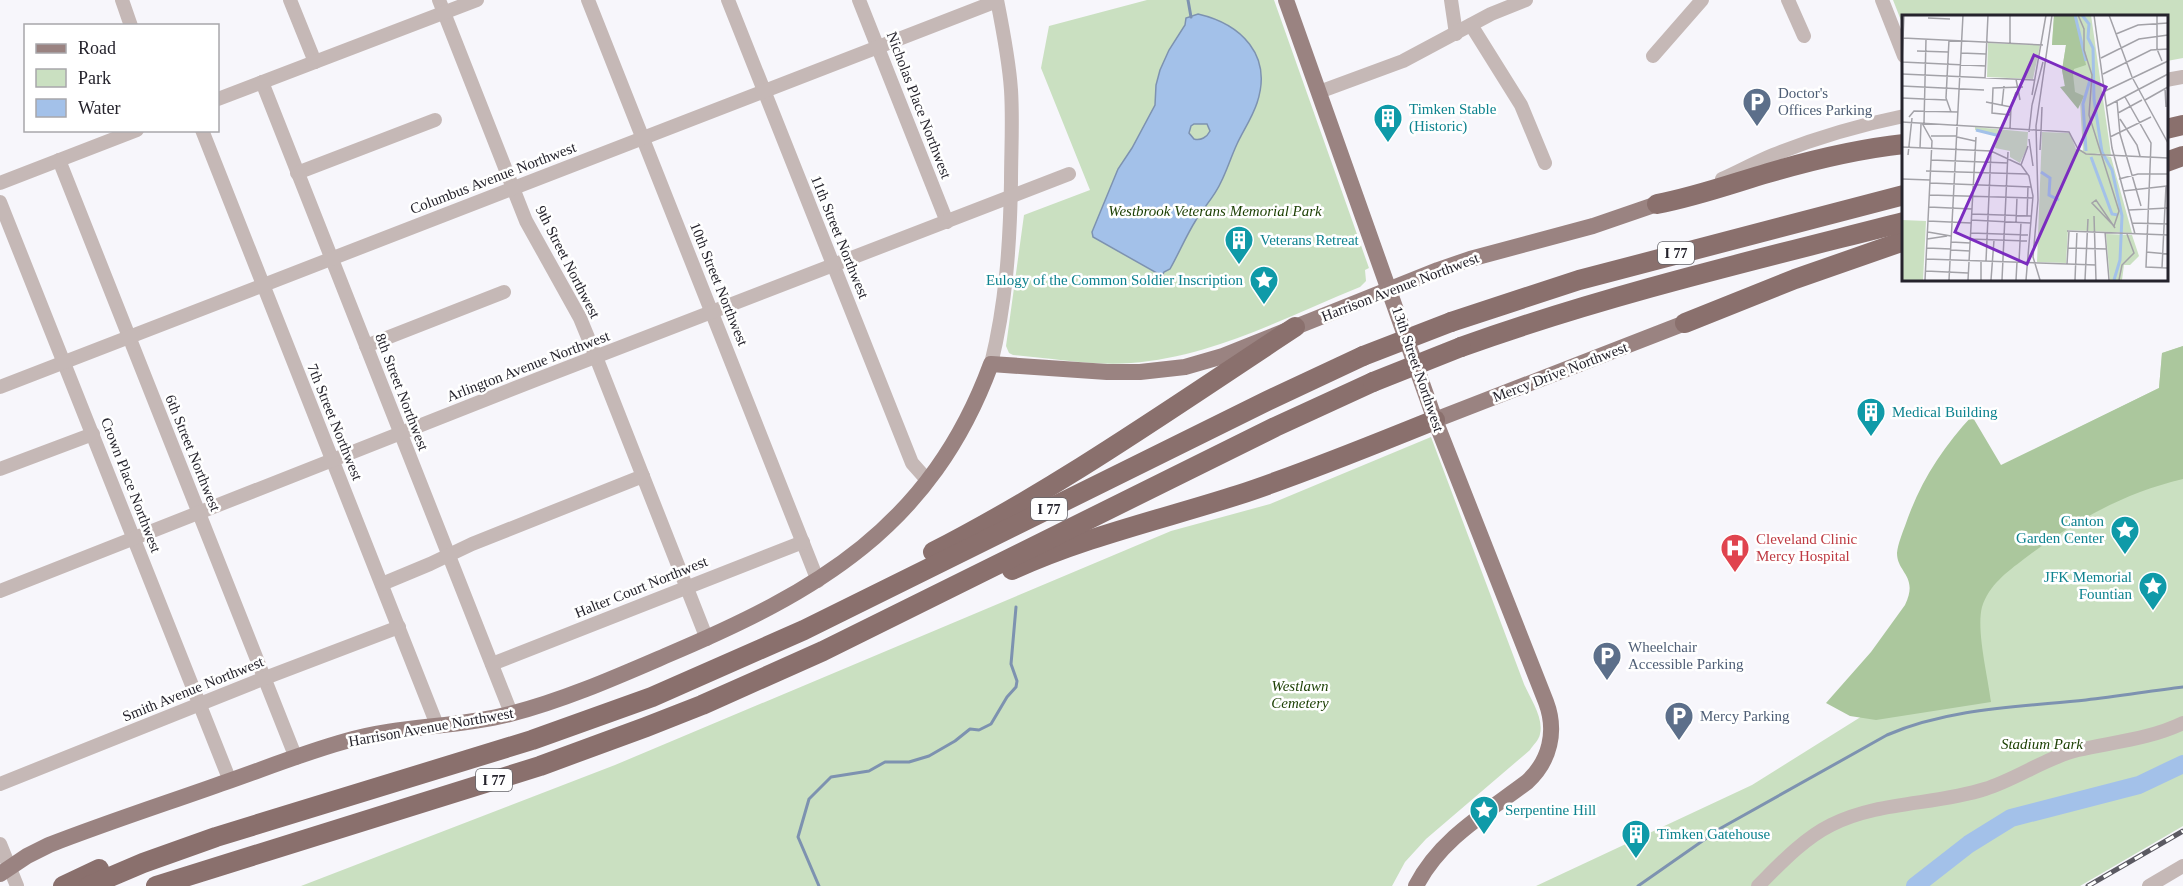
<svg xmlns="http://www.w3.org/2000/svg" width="2183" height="886" viewBox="0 0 2183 886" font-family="Georgia,serif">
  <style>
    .green { fill: #cae0c1 }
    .forest { fill: #abc79d }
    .water { fill: #a3c1e9; stroke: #7d92b0; stroke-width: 1.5; fill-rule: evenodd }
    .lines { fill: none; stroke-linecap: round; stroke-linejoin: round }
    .stream { stroke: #7d92b0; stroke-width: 3 }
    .river { stroke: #a3c1e9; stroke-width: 18 }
    .minor { stroke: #c5b8b6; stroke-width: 14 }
    .major { stroke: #9a8381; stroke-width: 16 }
    .highway { stroke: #8a706d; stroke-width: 20 }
    .rail-casing { stroke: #5b5a62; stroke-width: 5 }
    .rail { stroke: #fff; stroke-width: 3; stroke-dasharray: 9; stroke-linecap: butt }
    .highway-bridge { stroke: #8a706d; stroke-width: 20 }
    .labels { text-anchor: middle; stroke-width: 5; stroke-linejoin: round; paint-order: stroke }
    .shield { fill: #fff; stroke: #66656b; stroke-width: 1.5 }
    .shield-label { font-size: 14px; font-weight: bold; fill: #25232c }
    .service-label { font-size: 15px; fill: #4e5e75; stroke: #fff; text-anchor: start }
    .street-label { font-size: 15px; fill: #25232c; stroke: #fff }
    .culture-label { font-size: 15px; fill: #0d838f; stroke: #fff; text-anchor: start }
    .park-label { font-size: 15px; font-style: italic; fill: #1a3e01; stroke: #fff }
    .health-label { font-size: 15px; fill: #be3a42; stroke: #fff; text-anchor: start }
    .inset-river { fill: none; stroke: #a3c1e9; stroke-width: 3 }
    .inset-road { fill: none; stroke: #a3a2a8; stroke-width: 1.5 }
    .view { fill: #7b2cbf; fill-opacity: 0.15; stroke: #7b2cbf; stroke-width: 3 }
    .inset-edge { fill: none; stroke: #25232c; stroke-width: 3 }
  </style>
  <rect width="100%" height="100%" fill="#f7f6fb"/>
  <g class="green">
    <path d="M1147 0H1274L1369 268 1365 270 1366 281 1360 287C1286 317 1212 357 1131 363 1092 366 1052 358 1013 355L1009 353 1006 346 1024 215 1090 190 1041 68 1049 26Z"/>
    <path d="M1893 0H2183V58L2167 61 2166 16H1904V28Z"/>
    <path d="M2183 346V826L2080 886H1536L1752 785 1915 683 2001 466 2159 388 2162 353Z"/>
    <path d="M1431 437 1524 684C1530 698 1544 718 1540 734 1539 740 1533 745 1530 750L1426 839 1405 862 1392 886H301L615 765 1171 531 1270 504Z"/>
  </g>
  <path class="forest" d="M2183 346V479C2123 493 2073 522 2024 559 2007 572 1989 585 1982 607 1976 630 1988 677 1991 702L1876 720 1850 716 1826 703 1871 652 1905 605C1919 576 1897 573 1897 553 1898 544 1902 534 1905 526 1919 484 1942 448 1972 416L2001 465 2159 388 2162 353Z"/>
  <path class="water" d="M1198 14C1241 24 1273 55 1257 103 1252 118 1243 131 1237 144 1231 157 1227 170 1221 182 1215 196 1204 207 1196 220 1186 236 1179 253 1170 269L1164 272 1162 276 1093 237 1092 232 1118 169 1132 148 1155 105 1156 85 1160 70 1169 50 1185 25 1186 18ZM1194 124H1207L1210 131C1207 137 1201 141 1194 139L1189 133 1191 126Z"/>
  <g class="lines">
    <g class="stream">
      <path d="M1188 0 1191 17"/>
      <path d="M819 886 798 837 809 799 831 777 869 771 885 762H909L929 756 955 741 970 729 979 730 991 724 1007 697 1016 687 1017 681 1011 664 1016 607"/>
      <path d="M1638 886 1721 828 1887 735C1950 708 2019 707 2086 700 2119 696 2151 691 2183 687"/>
    </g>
    <path class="river" d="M1915 886 1969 844 2011 818 2139 785 2183 764"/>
    <g class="minor">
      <path d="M122 0 131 26"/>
      <path d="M290 0 315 62"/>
      <path d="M439 0 526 221 580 318 596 357 707 639"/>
      <path d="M588 0 818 581"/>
      <path d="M728 0 912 463 928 481"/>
      <path d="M859 0 947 222"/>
      <path d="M1451 0 1456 34"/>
      <path d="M1788 0 1804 36"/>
      <path d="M1882 0 1904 56"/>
      <path d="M1471 25 1521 105 1545 163"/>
      <path d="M1653 56 1702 0"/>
      <path d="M2166 80 2183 77"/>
      <path d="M262 82 511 713"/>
      <path d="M1319 92 1403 61 1491 14 1526 0"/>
      <path d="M218 99 477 0"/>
      <path d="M202 130 437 725"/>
      <path d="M59 160 296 758"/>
      <path d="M297 173 435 120"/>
      <path d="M1722 179C1740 171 1756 162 1773 155 1815 138 1860 125 1904 116"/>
      <path d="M0 183 137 130"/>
      <path d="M0 202 230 781"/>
      <path d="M366 346 504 292"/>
      <path d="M991 364C1006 304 1010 244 1011 182 1011 152 1013 121 1011 90 1009 60 1003 30 997 0"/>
      <path d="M0 387 997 1"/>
      <path d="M0 469 93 434"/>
      <path d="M382 584 430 564 472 544 643 476"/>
      <path d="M0 591 538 379 1069 174"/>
      <path d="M492 664 803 542"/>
      <path d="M0 784 265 678 399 627"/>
      <path d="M0 844 17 886"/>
      <path d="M1758 886C1780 864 1803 839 1831 825 1878 801 1936 805 1985 789 2017 779 2045 758 2078 750 2113 742 2150 739 2183 723"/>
      <path d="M2149 886 2183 866"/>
    </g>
    <g class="major">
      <path d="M1286 0 1435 420 1546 702C1557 731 1550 761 1527 782 1486 813 1440 839 1416 886"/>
      <path d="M1435 420 1685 323"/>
      <path d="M0 874 27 856 49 845C108 822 167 803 226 782 266 768 306 752 346 741 400 725 456 728 510 714 564 700 614 678 665 656 817 592 931 527 991 364L1107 372H1140L1185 367 1223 356 1438 270 1470 259 1593 226 1657 204"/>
    </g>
    <g class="highway">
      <path d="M2166 129 2183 125"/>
      <path d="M2166 162 2183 156"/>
      <path d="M1657 204C1695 197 1731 184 1768 173 1812 160 1858 149 1904 144"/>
      <path d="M1451 322 1579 280 1904 195"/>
      <path d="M1685 323 1795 279 1904 241"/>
      <path d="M1461 347C1606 295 1755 260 1904 222"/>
      <path d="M933 552C1060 487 1176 405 1295 327"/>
      <path d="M1012 570C1084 537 1163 519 1238 495 1305 473 1370 446 1435 420"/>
      <path d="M63 886 99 869"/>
      <path d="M89 886 143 863 216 837 532 740 652 697 804 630 1267 401 1363 356"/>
      <path d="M156 886 540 766 646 727 702 705 823 651 1275 427 1373 382"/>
    </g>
    <g class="rail-casing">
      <path id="rail" d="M2088 886 2183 831"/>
    </g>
    <use href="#rail" class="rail"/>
    <g class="highway-bridge">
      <path d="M1363 356 1451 322"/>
      <path d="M1373 382 1461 347"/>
    </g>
  </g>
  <defs>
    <g id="parking-pin" transform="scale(1.5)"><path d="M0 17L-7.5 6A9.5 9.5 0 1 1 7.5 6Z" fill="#5c6f8a" stroke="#fff"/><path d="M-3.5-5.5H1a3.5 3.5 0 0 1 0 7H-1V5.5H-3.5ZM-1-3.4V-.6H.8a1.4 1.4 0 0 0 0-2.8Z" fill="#fff"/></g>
    <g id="building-pin" transform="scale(1.5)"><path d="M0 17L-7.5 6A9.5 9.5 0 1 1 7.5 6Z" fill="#0f9aa8" stroke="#fff"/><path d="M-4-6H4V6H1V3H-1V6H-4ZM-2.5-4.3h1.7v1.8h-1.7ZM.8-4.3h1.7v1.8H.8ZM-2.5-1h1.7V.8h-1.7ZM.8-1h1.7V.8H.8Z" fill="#fff"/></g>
    <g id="sight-pin" transform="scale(1.5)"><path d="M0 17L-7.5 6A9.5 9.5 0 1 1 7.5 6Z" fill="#0f9aa8" stroke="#fff"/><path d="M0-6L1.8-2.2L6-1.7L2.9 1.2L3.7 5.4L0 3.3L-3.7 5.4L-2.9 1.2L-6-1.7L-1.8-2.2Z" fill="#fff"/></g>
    <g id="hospital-pin" transform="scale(1.5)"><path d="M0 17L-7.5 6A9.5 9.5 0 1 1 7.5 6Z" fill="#e0444e" stroke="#fff"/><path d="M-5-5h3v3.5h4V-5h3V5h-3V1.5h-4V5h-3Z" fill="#fff"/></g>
  </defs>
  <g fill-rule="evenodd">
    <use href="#parking-pin" x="1757" y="102"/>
    <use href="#building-pin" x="1388" y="118"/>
    <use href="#building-pin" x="1239" y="240"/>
    <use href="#sight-pin" x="1264" y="280"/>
    <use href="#building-pin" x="1871" y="412"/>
    <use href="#sight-pin" x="2125" y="530"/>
    <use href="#hospital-pin" x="1735" y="548"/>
    <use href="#sight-pin" x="2153" y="586"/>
    <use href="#parking-pin" x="1607" y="656"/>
    <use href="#parking-pin" x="1679" y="716"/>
    <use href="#sight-pin" x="1484" y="810"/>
    <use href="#building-pin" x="1636" y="834"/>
  </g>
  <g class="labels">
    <g class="shield">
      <rect x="1658" y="242" width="36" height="22" rx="4.5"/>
      <rect x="1031" y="498" width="36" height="22" rx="4.5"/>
      <rect x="476" y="769" width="36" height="22" rx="4.5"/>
    </g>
    <g class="shield-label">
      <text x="1676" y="258">I 77</text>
      <text x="1049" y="514">I 77</text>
      <text x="494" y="785">I 77</text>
    </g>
    <g class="service-label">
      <text x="1778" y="98">Doctor's<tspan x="1778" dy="17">Offices Parking</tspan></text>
      <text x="1628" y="652">Wheelchair<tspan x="1628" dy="17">Accessible Parking</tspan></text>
      <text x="1700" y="721">Mercy Parking</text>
    </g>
    <g class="street-label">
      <text transform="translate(919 105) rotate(69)" y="5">Nicholas Place Northwest</text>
      <text transform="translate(493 178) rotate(-21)" y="5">Columbus Avenue Northwest</text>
      <text transform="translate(840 237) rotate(68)" y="5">11th Street Northwest</text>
      <text transform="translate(568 262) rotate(63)" y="5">9th Street Northwest</text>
      <text transform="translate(719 284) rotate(68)" y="5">10th Street Northwest</text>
      <text transform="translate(1400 287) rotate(-21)" y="5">Harrison Avenue Northwest</text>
      <text transform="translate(528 366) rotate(-21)" y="5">Arlington Avenue Northwest</text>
      <text transform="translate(1418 369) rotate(71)" y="5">13th Street Northwest</text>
      <text transform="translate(1560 372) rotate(-21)" y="5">Mercy Drive Northwest</text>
      <text transform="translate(402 392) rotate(69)" y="5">8th Street Northwest</text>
      <text transform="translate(335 422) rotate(68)" y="5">7th Street Northwest</text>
      <text transform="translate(193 453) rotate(68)" y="5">6th Street Northwest</text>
      <text transform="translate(131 485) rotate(69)" y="5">Crown Place Northwest</text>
      <text transform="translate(641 587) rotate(-22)" y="5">Halter Court Northwest</text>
      <text transform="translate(193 689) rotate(-22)" y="5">Smith Avenue Northwest</text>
      <text transform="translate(431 727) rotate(-10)" y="5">Harrison Avenue Northwest</text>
    </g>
    <g class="culture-label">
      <text x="1409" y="114">Timken Stable<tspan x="1409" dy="17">(Historic)</tspan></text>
      <text x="1260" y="245">Veterans Retreat</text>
      <text x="1243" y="285" text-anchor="end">Eulogy of the Common Soldier Inscription</text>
      <text x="1892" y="417">Medical Building</text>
      <text x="2104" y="526" text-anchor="end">Canton<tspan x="2104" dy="17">Garden Center</tspan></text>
      <text x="2132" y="582" text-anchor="end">JFK Memorial<tspan x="2132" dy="17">Fountian</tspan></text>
      <text x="1505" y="815">Serpentine Hill</text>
      <text x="1657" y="839">Timken Gatehouse</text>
    </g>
    <g class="park-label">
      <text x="1215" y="216">Westbrook Veterans Memorial Park</text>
      <text x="1300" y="691">Westlawn<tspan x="1300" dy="17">Cemetery</tspan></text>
      <text x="2042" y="749">Stadium Park</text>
    </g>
    <g class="health-label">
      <text x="1756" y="544">Cleveland Clinic<tspan x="1756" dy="17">Mercy Hospital</tspan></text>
    </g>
  </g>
  <g transform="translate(1902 15)">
    <rect width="266" height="266" fill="#f7f6fb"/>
    <path d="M152 0H189L209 140 181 137 178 87 163 72 160 55 164 30H150ZM86 28 138 30 131 64 85 62ZM73 112 126 117 125 133 118 148 108 142V136L93 133 95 120 73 115ZM140 117 168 118 174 134 209 142 230 218 166 215 164 248 135 247ZM0 205 24 206 21 265H0ZM204 219 230 220 237 241 228 250H222L220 265H208Z" fill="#cae0c1"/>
    <path d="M152 0H173L175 4 184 50 172 54 171 59 173 77 182 81 176 94 158 72 163 71 160 55 164 30H150Z" fill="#abc79d"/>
    <path class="inset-river" d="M173 0 184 46M180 0 187 9 186 23 191 33 192 84 200 137 210 155 220 201 218 245 212 265M74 115 98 121M184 136 181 89 188 65M189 142 210 199 216 200M139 157 148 163 147 180 157 185"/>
    <path class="inset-road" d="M176 0 182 14V35L190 60 187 100 217 196 212 211M192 0 210 133 233 219M207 0 230 62 266 128M255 0V34L260 46M26 3 48 4M214 19 236 10 266 8M1 23 141 30M47 25 44 83 49 97M108 28V0M15 36 46 37M59 38 84 39M199 43 237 24 266 20M0 47 84 51M0 47 2 0M0 59 132 65M201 59 249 35 266 34M83 63 86 0M114 64 118 85M0 71 82 75M263 73 264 92M203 76 266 46M130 80 144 0M223 82 249 128 244 252 266 253M0 83 44 85M243 85 266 72M215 86 218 119 239 191M84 87 109 92M100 90 102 71M130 90 141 47M205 91 266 59M216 98 240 85M109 100 90 98 91 73 121 72M7 102 12 96 56 97M218 104 235 130 238 141M0 107 167 117 176 134 184 139 266 143M20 108 30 126 23 265M22 108 24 24M108 113 109 92 114 77M139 116 140 92M127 117 130 90M29 121H55M55 122 73 126M208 122 249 102M127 124 131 151M0 132 89 136 119 150M18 133 19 109M138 135 139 116M6 140 10 103M29 145 106 148M24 156 125 159M0 164 28 165M217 164 236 159H266M28 168 129 172M221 176 265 171M27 180 131 183M27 192 70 194M227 195 266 193M70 199 129 201M125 201 126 171M192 201 194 265M69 205 128 208M26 206 69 208M114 207 115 182M230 208 266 209M210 209 190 188 194 185 213 213M165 216 266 220M26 217 49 221M203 217 207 265M69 218 126 220M25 224 45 221M68 224 125 226M49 227 68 228M25 233 49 234M166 233 205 234M49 235 68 236M244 237 266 239M24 244 194 250M84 246 89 136M117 247 119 207M165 249 167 216M260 253 264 171M24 256 66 258M47 265 61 0M66 265 74 122M79 265V246M89 265 92 225M100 265 106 137M114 265 115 247M124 265 131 181 127 161 119 150 126 131M138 265 131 242 136 185 134 111 150 0M173 265 175 216M183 265 186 204M217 265 220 250 232 238 225 219"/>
    <path class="view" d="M132 40 204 72 125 249 53 217Z"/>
    <rect width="266" height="266" class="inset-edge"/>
  </g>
  <rect x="24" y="24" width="195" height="108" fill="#ffffff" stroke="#a8a7ab" stroke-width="1.5"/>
  <rect x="36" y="44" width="30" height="9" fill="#9a8381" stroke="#a8a7ab" stroke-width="1.5"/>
  <text x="78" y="54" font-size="18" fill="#25232c">Road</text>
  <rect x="36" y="69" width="30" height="18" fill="#cae0c1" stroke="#a8a7ab" stroke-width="1.5"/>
  <text x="78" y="84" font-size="18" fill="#25232c">Park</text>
  <rect x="36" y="99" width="30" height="18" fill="#a3c1e9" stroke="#a8a7ab" stroke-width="1.5"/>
  <text x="78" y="114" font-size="18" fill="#25232c">Water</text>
</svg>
